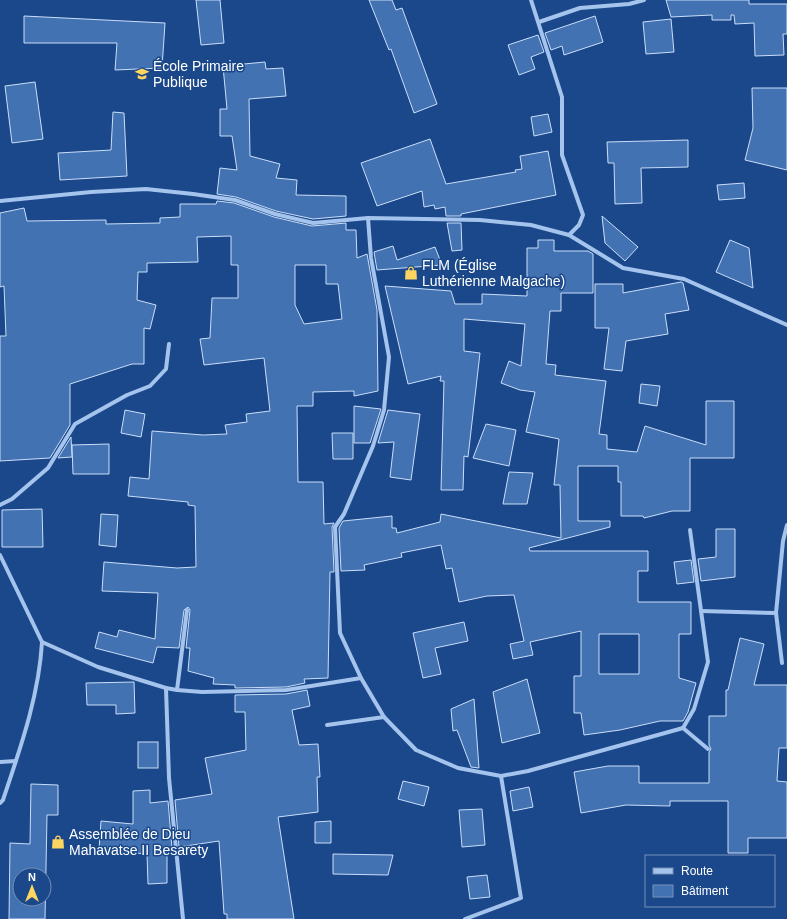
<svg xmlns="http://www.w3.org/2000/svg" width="787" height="919" viewBox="0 0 787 919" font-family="Arial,sans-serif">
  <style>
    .building { fill: #4372b2; stroke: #cadef9; fill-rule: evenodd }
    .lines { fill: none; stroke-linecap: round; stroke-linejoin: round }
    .street { stroke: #a4c3ed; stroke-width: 4 }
    .labels { text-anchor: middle; stroke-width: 3; stroke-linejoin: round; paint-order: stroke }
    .poi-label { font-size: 14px; fill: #fff; stroke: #1a488a; text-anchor: start }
  </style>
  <rect width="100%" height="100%" fill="#1a488a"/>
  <g class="building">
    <path d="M196 0H220L224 43 201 45Z"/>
    <path d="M369 0H392L396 10 402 8 437 104 414 113 391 49 389 50Z"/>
    <path d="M666 0H749V4H787V34H783L784 55 755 56 754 23 735 24 734 15H731V20H712V15L671 17Z"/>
    <path d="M24 16 165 23 162 68 115 70 117 43H24Z"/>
    <path d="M595 16 603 42 564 55 562 46 551 50 545 33Z"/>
    <path d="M671 19 674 52 646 54 643 22Z"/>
    <path d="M538 35 544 52 531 57 535 69 519 75 508 45Z"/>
    <path d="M265 62 266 69 283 68 286 96 249 99 250 156 280 164 276 178 297 180 296 195 346 196V216L313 219 276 211 236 197 217 194 220 168 237 170 232 136H220V109H227L223 66Z"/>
    <path d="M35 82 43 139 12 143 5 86Z"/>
    <path d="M752 88H787V170L745 160 753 128Z"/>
    <path d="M113 112 124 113 127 176 60 180 58 153 111 150Z"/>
    <path d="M548 114 552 132 534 136 531 117Z"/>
    <path d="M430 139 446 184 516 172 515 170 522 169 520 156 548 151 556 195 461 214V216H446L445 207 435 209 434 205 424 207 422 191 377 206 361 163Z"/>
    <path d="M688 140V167L641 168 642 203 615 204 614 163H608L607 142Z"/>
    <path d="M744 183 745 198 719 200 717 185Z"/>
    <path d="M217 201 234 203 274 217 312 226 346 223V230H356L357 258 367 254 377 310 378 391 354 396V391L313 392V406H297L298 482H323L324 524 334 523 332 527 334 572H330L328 678 304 679 305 683 286 687 235 688V685L213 684 214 678 188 671 190 648H186L190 610 188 607 184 610 179 648 157 647 153 663 95 648 99 632 117 637 119 630 155 639 158 593 102 591 104 562 177 568 196 567 195 506 188 505V502L128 496 130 477 149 479 152 431 203 435 227 434 225 425 247 422 246 414 270 411 264 358 204 365 200 339 210 338 212 298H238V265H231V236L197 237 198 262 147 263V272H138L137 300 156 305 150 329 144 328V364H132L70 384V425L50 458 0 461V336H6L4 286 0 287V213L24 208 27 221 106 220V224L160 223V218L180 217V204H216ZM295 265H326V284H338L342 319 304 324 295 305Z"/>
    <path d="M602 216 638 247 625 261 605 243Z"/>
    <path d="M447 223H461L462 250 452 251Z"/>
    <path d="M538 240H554V251H588L593 254V293H561V311H550L546 364 556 365 555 375 606 381 599 434 607 435V449L637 452 645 426 706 445V401H734V458H690V511H672L644 518 643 516H621V482H618V466H578V521H610V527L529 548 530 551H648V571H638V602H691V634H679V678L696 683 688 712 683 721H660L620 730 584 735 581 713H574V676H581V631L530 642 533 655 513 659 510 644 524 641 514 595 487 596 459 602 452 568 446 569 441 545 401 553 402 557 364 565 365 570 341 571 339 528 343 521 392 516V528H396L397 533 440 522 441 514 561 538 560 485H554L559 439 526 432 535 392 520 390 501 383 509 361 521 366 525 324 464 319V351L480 353 468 457 464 456 463 490H441L444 381H440L441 376 408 384 385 286 451 291 455 304H482V294L527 296V248H538ZM599 634H639V674H599Z"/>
    <path d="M730 240 749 248 753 288 716 272Z"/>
    <path d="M393 246 397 260 435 247 442 265 377 270 374 252Z"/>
    <path d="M681 282 683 283 689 310 665 314 668 334 626 341 622 371 604 369 609 328H595V284H623V293Z"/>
    <path d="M641 384 660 386 657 406 639 403Z"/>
    <path d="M354 406 381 409 370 443H354Z"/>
    <path d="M125 410 145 414 141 437 121 433Z"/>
    <path d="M388 410 420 414 411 480 390 477 394 442 378 443Z"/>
    <path d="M486 424 516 430 509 466 473 458Z"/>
    <path d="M332 433H353V459H333Z"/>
    <path d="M71 437 72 457 58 458Z"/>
    <path d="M109 444V474H73L72 445Z"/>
    <path d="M509 472 533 473 527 504H503Z"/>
    <path d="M42 509 43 547H2V510Z"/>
    <path d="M101 514 118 515 116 547 99 545Z"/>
    <path d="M716 529H735V577L701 581 698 559 716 557Z"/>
    <path d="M691 560 694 582 677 584 674 562Z"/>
    <path d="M464 622 468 641 435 648 441 674 423 678 413 633Z"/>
    <path d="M740 638 764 644 754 685H787V748H779L777 781 787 782V838H748V853H728V801H670V806L626 805 581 813 574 772 608 766H639V783H709V752L711 749 709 745V716H726V690H728Z"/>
    <path d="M527 679 540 733 502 743 493 692Z"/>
    <path d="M134 682 135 713 116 714V705H87L86 683Z"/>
    <path d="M307 690 310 706 292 710 299 745 318 744 320 777H317L318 812 278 817 294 919H227V914H224L219 841 179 847 175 800 212 794 205 758 246 750 245 712H235V695L286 694Z"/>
    <path d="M474 699 479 768 471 767 457 730 453 731 451 709Z"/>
    <rect x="138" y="742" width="20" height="26"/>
    <path d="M403 781 429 787 424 806 398 799Z"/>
    <path d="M31 784 58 785V815H47L45 919H9L10 843 30 844ZM20 875H44V899H20Z"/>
    <path d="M529 787 533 807 513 811 510 791Z"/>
    <path d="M150 790V803L168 801 172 848 167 849V883L148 884 147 854 99 850 101 821 133 824V791Z"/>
    <path d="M482 809 485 845 462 847 459 810Z"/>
    <path d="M331 821V843H315V822Z"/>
    <path d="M333 854 393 855 388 875 333 874Z"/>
    <path d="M487 875 490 897 470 899 467 877Z"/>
  </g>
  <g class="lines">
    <g class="street">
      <path d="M531 0 562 97V155L583 215 579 225 569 235"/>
      <path d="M539 22 580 8 629 4 644 0"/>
      <path d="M0 201 91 192 146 189 193 194 235 200 275 214 313 223 368 218 480 220 531 225 569 235 623 268 684 279 787 325"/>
      <path d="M368 218 371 258 389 357 384 410 373 446 344 514 335 527 340 633 361 678 384 717 416 750 458 768 501 776 528 771 683 728"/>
      <path d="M0 505 12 499 48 468 75 424 127 395 150 386 166 369 169 344"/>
      <path d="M690 530 708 662 694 709 683 728 708 749"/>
      <path d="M0 555 42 642 98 667 166 688 177 690 202 692 286 690 361 678"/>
      <path d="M701 611 776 613"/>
      <path d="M782 663 776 613 783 541 787 525"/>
      <path d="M166 688 169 778 183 919"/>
      <path d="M177 690 187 610"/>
      <path d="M327 725 384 717"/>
      <path d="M0 762 16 761"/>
      <path d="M0 803 3 800C20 749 39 696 42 642"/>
      <path d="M465 919 521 898 501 776"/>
    </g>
  </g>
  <defs>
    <g id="school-bare" transform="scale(1.08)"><path d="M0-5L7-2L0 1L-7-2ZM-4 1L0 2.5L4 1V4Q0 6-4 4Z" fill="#ffd561" stroke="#1a488a" stroke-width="2.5" paint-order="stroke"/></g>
    <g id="shop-bare" transform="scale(1.08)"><path d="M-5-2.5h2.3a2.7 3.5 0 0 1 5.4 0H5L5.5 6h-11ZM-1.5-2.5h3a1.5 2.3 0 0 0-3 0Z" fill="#ffd561" stroke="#1a488a" stroke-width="2.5" paint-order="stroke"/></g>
  </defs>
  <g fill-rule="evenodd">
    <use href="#school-bare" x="142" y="74"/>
    <use href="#shop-bare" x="411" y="273"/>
    <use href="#shop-bare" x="58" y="842"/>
  </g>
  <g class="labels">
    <g class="poi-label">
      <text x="153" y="71">École Primaire<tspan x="153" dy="16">Publique</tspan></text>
      <text x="422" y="270">FLM (Église<tspan x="422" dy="16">Luthérienne Malgache)</tspan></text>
      <text x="69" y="839">Assemblée de Dieu<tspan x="69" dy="16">Mahavatse II Besarety</tspan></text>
    </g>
  </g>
  <rect x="645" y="855" width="130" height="52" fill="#1a488a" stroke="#7691b9"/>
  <rect x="653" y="868" width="20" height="6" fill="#a4c3ed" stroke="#7691b9"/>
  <text x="681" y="875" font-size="12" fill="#ffffff">Route</text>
  <rect x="653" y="885" width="20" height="12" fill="#4372b2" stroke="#7691b9"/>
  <text x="681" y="895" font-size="12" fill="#ffffff">Bâtiment</text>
  <g transform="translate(32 887)"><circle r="19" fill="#1a488a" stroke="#7691b9"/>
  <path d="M0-3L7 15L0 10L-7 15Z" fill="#ffd561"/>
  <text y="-6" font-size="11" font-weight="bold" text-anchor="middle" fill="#ffffff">N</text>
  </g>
</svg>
